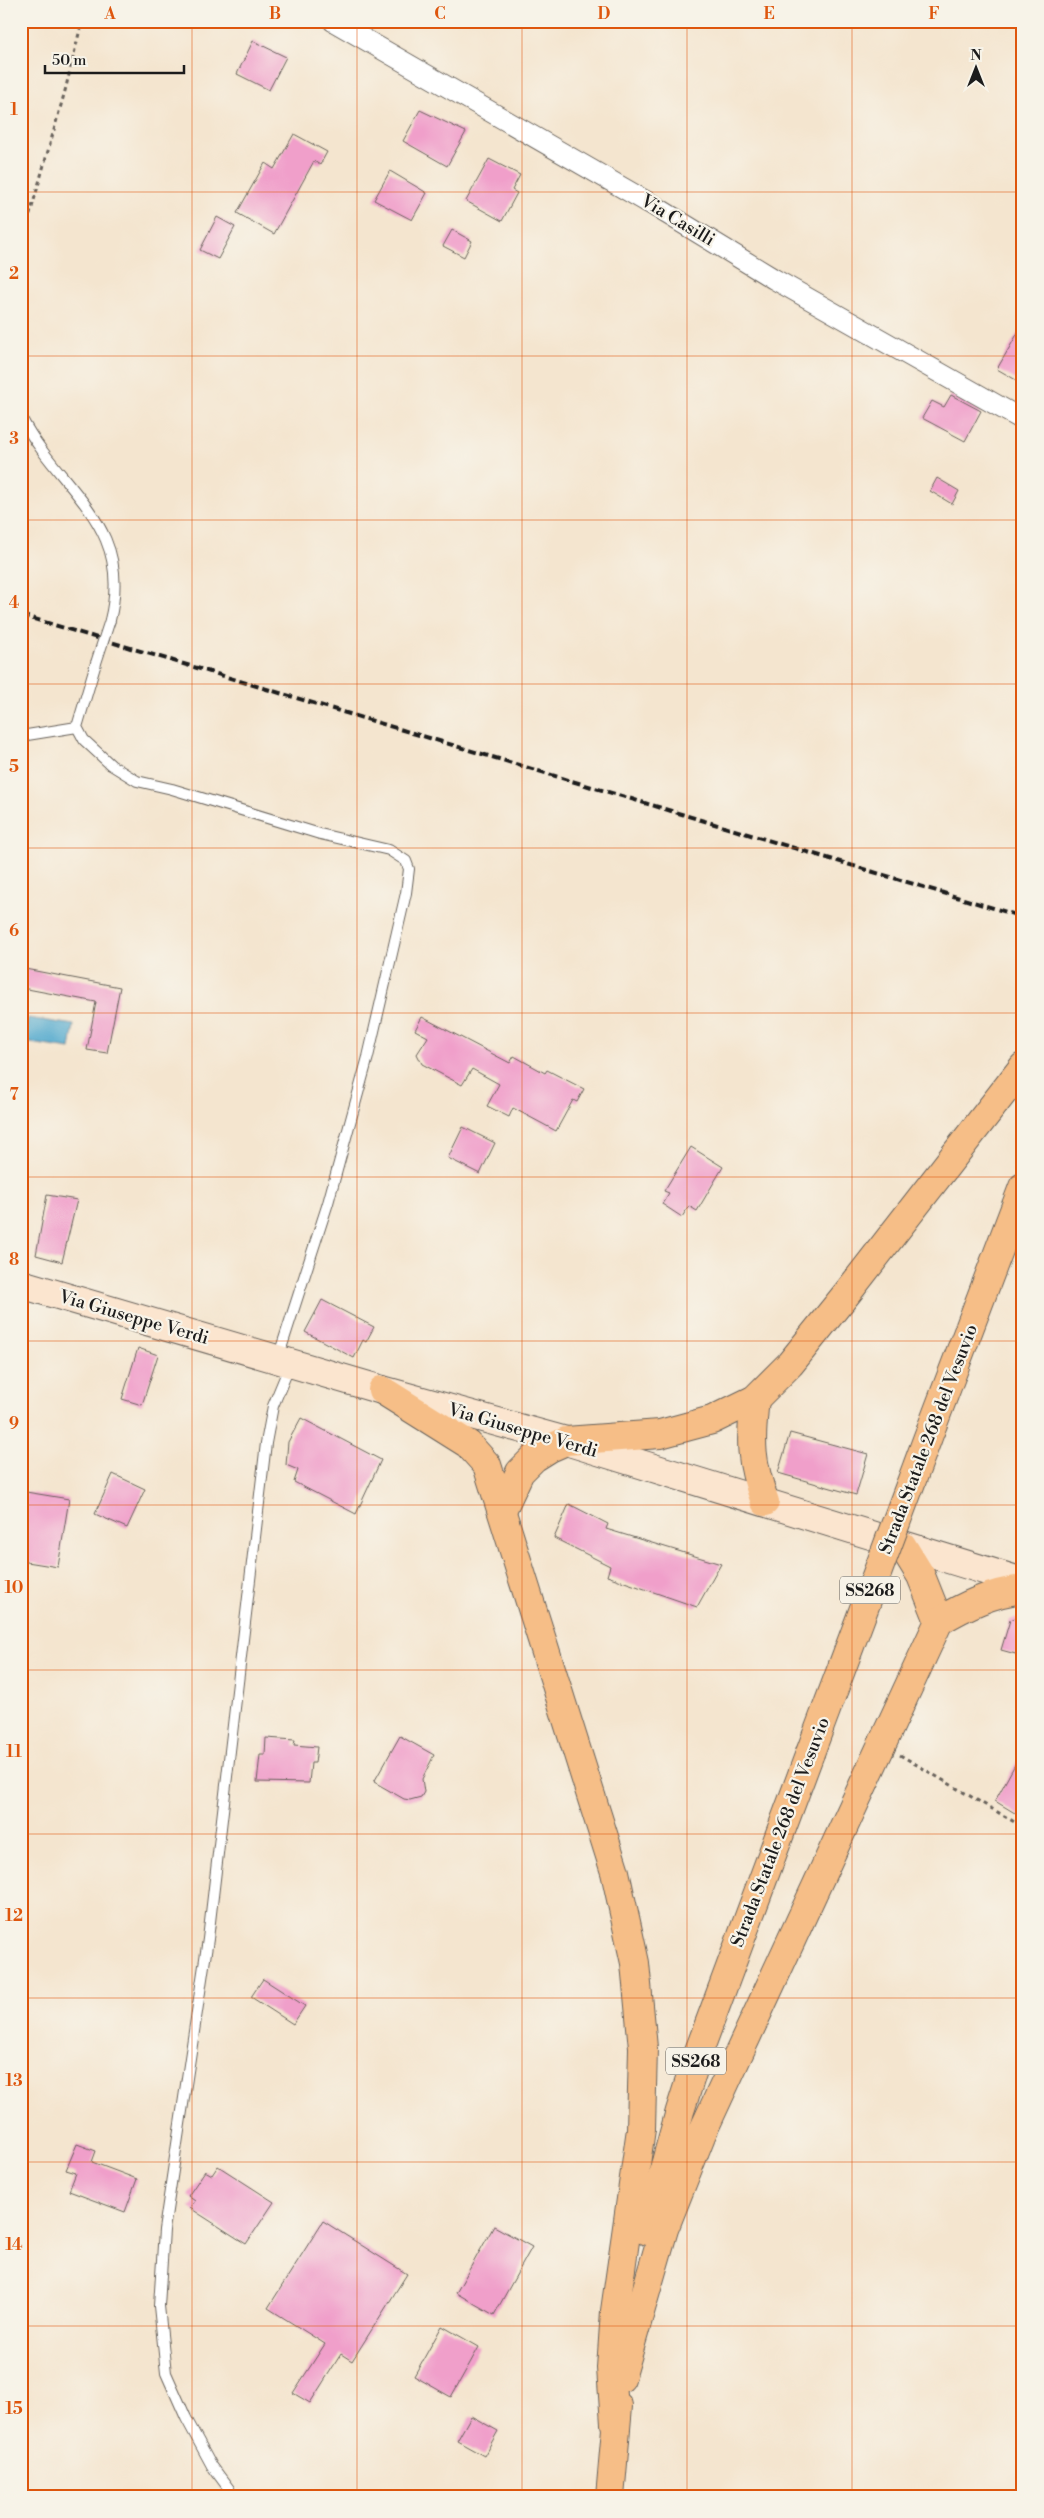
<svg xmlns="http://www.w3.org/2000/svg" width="1044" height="2518" viewBox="0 0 1044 2518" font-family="'Libre Bodoni',serif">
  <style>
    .water { fill: #51a9ce; stroke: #366275 }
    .building { fill: #f09fca }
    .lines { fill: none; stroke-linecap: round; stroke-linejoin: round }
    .lane-casing { stroke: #68625b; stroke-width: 12 }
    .street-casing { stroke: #68625b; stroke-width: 22 }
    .secondary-casing { stroke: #68625b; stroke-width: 30 }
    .highway-casing { stroke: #68625b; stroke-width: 30 }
    .path { stroke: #68625b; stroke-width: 3; stroke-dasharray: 4 4; stroke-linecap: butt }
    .lane { stroke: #fff; stroke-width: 10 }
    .street { stroke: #fff; stroke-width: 20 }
    .secondary { stroke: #fbe5cf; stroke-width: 28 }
    .highway { stroke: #f6be87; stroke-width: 28 }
    .rail { stroke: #1c1c1c; stroke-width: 4; stroke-dasharray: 8 4; stroke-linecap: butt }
    .lane-bridge-casing { stroke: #68625b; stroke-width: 12; stroke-linecap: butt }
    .highway-bridge-casing { stroke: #68625b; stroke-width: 30; stroke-linecap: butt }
    .lane-bridge { stroke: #fff; stroke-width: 10 }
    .highway-bridge { stroke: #f6be87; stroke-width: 28 }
    .grid { fill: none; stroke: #de560d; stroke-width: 1; stroke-opacity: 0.55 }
    .labels { text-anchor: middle; stroke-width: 4.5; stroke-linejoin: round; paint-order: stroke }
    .shield { fill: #f7f3e8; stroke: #5e5c59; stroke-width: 1 }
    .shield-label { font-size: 16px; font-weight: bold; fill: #1c1c1c }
    .street-label { font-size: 18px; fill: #1c1c1c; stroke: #f7f3e8 }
    .neatline { fill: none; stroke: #de560d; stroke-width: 2 }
    .grid-label { font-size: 16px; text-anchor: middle; font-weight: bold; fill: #de560d }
  </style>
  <rect width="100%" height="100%" fill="#f7f3e8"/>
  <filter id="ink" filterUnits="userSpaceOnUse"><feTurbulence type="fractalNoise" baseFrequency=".02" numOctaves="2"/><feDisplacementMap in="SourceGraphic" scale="10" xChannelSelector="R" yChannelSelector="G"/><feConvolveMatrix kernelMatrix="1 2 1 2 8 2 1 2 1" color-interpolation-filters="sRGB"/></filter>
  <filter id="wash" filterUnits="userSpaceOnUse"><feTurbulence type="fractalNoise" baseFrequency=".0096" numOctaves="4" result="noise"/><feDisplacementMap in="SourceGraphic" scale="20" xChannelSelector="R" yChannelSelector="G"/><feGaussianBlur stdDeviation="1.12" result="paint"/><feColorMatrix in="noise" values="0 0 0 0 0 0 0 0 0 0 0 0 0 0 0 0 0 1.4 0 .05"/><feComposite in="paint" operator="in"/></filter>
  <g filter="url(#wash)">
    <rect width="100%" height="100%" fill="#f4e5cf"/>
    <path class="water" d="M28 1018 74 1025 70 1049 24 1042Z"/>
    <g id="blocks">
      <g class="building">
        <path d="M253 41 286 57 269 90 237 74Z"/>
        <path d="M420 110 466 132 447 166 403 141Z"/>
        <path d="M294 134 327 152 320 165 314 161 274 234 237 213 265 163 274 169Z"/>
        <path d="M489 159 520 175 512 190 517 193 502 221 466 201Z"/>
        <path d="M390 171 427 193 412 220 374 200Z"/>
        <path d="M217 217 235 227 218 259 200 250Z"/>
        <path d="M452 230 472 241 464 257 443 246Z"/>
        <path d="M1023 324V384L997 369Z"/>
        <path d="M951 395 981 411 965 441 922 418 932 401 944 407Z"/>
        <path d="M937 478 959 491 952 504 930 491Z"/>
        <path d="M25 969 120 987 107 1053 87 1050 96 1002 22 988Z"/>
        <path d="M422 1017 510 1063 514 1056 545 1073 547 1070 584 1089 577 1102 573 1100 556 1131 513 1108 509 1117 487 1106 499 1084 472 1069 462 1085 422 1064 417 1054 428 1037 415 1030Z"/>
        <path d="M463 1127 495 1143 480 1174 448 1158Z"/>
        <path d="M691 1147 723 1167 697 1211 689 1206 682 1217 662 1204 669 1193 664 1191Z"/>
        <path d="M47 1195 77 1200 62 1262 36 1255Z"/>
        <path d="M322 1300 374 1327 366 1342 363 1340 354 1358 305 1332Z"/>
        <path d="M138 1348 158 1355 142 1405 122 1399Z"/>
        <path d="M301 1418 381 1460 356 1514 294 1482 298 1470 286 1465 288 1442Z"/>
        <path d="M790 1433 868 1454 856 1495 778 1473Z"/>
        <path d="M113 1474 145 1489 127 1528 95 1514Z"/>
        <path d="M26 1492 69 1499 58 1567 21 1561V1521Z"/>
        <path d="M569 1504 608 1524 606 1529 721 1564 697 1607 607 1576 610 1566 554 1538Z"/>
        <path d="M1023 1615V1656L1001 1650 1010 1620Z"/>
        <path d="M400 1736 434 1755 422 1779 424 1792 421 1797 410 1800 404 1799 374 1782Z"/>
        <path d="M266 1738 295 1740 294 1745 317 1747 315 1763H311L309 1783 257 1782 260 1755H265Z"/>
        <path d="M1023 1750V1818L995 1801Z"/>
        <path d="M263 1979 305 2006 293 2024 251 1997Z"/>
        <path d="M77 2144 96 2151 92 2162 137 2179 125 2212 69 2191 76 2173 66 2170Z"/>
        <path d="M218 2166 274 2202 246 2244 190 2208 195 2201 188 2196 205 2171 212 2175Z"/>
        <path d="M323 2221 407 2274 352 2361 341 2354 310 2403 293 2393 325 2344 268 2308Z"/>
        <path d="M494 2226 532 2247 494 2315 456 2293Z"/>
        <path d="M442 2326 479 2347 451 2397 414 2376Z"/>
        <path d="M471 2416 498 2431 484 2456 457 2441Z"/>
      </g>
    </g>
  </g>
  <g filter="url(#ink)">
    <use href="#blocks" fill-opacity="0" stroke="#68625b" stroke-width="1"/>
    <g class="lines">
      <g class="lane-casing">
        <g id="lane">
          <path d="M21 417C60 492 134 523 110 620"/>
          <path d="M96 663 77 727 84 740 111 765 137 781 172 789 320 834 389 850 406 861 409 869 406 893 368 1057 328 1203 278 1358"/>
          <path d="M21 736 77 727"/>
          <path d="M235 2497 212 2466 186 2418 166 2373 159 2306 164 2230 208 1939 266 1443 273 1406 290 1365"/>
        </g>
      </g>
      <g class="street-casing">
        <path id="street" d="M333 21 656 207 774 279 1023 420"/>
      </g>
      <g class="secondary-casing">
        <path id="secondary" d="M21 1284 382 1390 566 1441 1023 1582"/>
      </g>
      <g class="highway-casing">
        <g id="highway">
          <path d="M382 1390 468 1444 487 1465 615 1872 635 1963 643 2048 641 2129 615 2311 611 2368 615 2424"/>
          <path d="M755 1399C750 1442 750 1461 765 1502"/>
          <path d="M931 1429 1023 1187"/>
          <path d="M502 1510 520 1472 534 1458 550 1448 566 1441 660 1434 712 1420 755 1399 790 1364 848 1292 1023 1067"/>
          <path d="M902 1545 921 1576 939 1621"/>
          <path d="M647 2231 680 2111 699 2051 810 1753"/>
          <path d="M621 2378 664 2229 702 2133 939 1621C966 1605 991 1593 1023 1589"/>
          <path d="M610 2497 618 2406"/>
        </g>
      </g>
      <g class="path">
        <path d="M21 246 65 91 82 21"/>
        <path d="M900 1755 1023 1827"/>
      </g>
      <use href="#lane" class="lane"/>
      <use href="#street" class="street"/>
      <use href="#secondary" class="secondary"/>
      <use href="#highway" class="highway"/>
      <path class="rail" d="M21 615 1023 917"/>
      <g class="lane-bridge-casing">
        <path id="lane-bridge" d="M96 663 110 620"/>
      </g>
      <g class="highway-bridge-casing">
        <path id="highway-bridge" d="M810 1753 931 1429"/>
      </g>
      <use href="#lane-bridge" class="lane-bridge"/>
      <use href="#highway-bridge" class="highway-bridge"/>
    </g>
  </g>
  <path class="grid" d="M192 21V2497M357 21V2497M522 21V2497M687 21V2497M852 21V2497M21 192H1023M21 356H1023M21 520H1023M21 684H1023M21 848H1023M21 1013H1023M21 1177H1023M21 1341H1023M21 1505H1023M21 1670H1023M21 1834H1023M21 1998H1023M21 2162H1023M21 2326H1023"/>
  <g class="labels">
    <g class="shield">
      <rect x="840" y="1576.5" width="60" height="27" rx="4"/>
      <rect x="666" y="2047.5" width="60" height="27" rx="4"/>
    </g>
    <g class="shield-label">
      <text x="870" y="1596">SS268</text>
      <text x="696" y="2067">SS268</text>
    </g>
    <g class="street-label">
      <text transform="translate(678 220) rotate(31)" y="6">Via Casilli</text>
      <text transform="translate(134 1317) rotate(16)" y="6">Via Giuseppe Verdi</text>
      <text transform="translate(523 1430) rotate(16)" y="6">Via Giuseppe Verdi</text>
      <text transform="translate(928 1439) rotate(-69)" y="6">Strada Statale 268 del Vesuvio</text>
      <text transform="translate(780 1832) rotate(-69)" y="6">Strada Statale 268 del Vesuvio</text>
    </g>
  </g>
  <rect width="1044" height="2518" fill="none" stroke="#f7f3e8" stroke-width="55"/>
  <g transform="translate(976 68)" stroke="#f7f3e8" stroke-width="4" paint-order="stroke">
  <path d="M0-4L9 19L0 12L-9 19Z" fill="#1c1c1c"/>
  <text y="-8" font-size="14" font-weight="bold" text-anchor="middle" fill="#1c1c1c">N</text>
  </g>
  <path d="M45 65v8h139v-8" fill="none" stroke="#1c1c1c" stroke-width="2.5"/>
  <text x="52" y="65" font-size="15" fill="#1c1c1c" stroke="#f7f3e8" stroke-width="4" paint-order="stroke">50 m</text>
  <rect x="28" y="28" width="988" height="2462" class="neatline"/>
  <g class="grid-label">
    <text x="110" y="19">A</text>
    <text x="275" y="19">B</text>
    <text x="440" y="19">C</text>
    <text x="604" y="19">D</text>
    <text x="769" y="19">E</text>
    <text x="934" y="19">F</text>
    <text x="14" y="115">1</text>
    <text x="14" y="279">2</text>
    <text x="14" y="444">3</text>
    <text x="14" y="608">4</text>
    <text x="14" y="772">5</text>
    <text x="14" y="936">6</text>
    <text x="14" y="1100">7</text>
    <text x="14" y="1265">8</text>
    <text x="14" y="1429">9</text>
    <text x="14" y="1593">10</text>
    <text x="14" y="1757">11</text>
    <text x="14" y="1921">12</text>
    <text x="14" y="2086">13</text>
    <text x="14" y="2250">14</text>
    <text x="14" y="2414">15</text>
  </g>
</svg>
